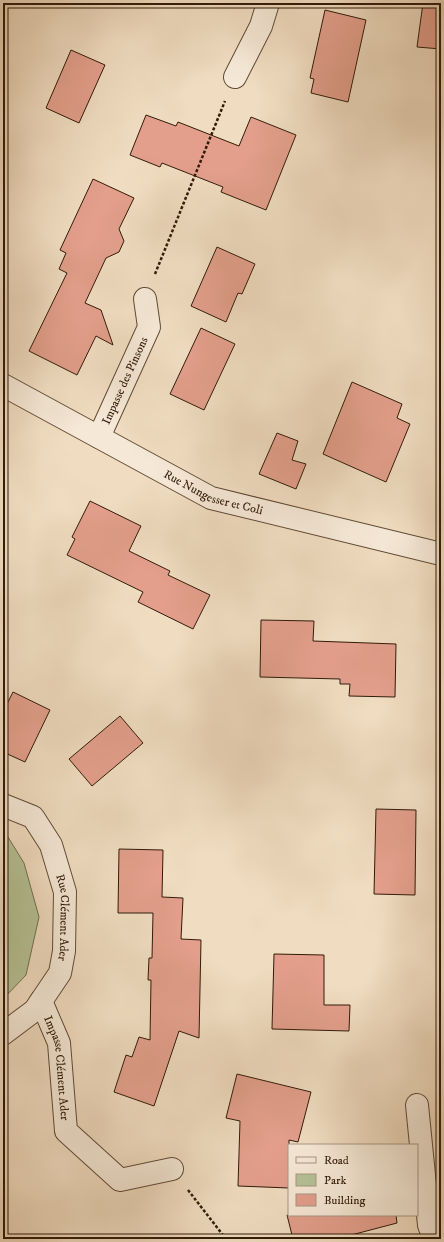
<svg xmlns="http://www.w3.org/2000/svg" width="444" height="1242" viewBox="0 0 444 1242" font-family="'IM FELL DW Pica',serif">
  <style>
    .green { fill: #b5c296; stroke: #736e4f }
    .building { fill: #e39f8c; stroke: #311b08 }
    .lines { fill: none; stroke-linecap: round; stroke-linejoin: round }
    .minor-casing { stroke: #614b36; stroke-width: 24 }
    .path { stroke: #311b08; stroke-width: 2.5; stroke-dasharray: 3 2; stroke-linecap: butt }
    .minor { stroke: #f5e8d6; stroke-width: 22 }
    .labels { text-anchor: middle; stroke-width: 4; stroke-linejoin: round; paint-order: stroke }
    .street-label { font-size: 12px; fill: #311b08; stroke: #f5e8d6 }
  </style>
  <rect width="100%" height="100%" fill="#f0dcc0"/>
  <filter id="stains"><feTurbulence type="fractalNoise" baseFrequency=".005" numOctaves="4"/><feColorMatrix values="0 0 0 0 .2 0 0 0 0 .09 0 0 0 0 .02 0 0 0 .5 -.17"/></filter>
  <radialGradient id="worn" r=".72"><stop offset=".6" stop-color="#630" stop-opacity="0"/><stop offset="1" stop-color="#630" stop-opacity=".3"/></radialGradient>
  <path class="green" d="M3 829 24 863 39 917 26 975 3 999Z"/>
  <g class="building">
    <path d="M423 3H441V49L417 47Z"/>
    <path d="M325 10 366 20 348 102 311 93 314 79 310 78Z"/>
    <path d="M71 50 105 65 79 123 46 108Z"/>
    <path d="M146 115 176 126 178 122 239 146 251 117 296 135 266 210 221 192 223 187 162 163 160 167 130 155Z"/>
    <path d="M93 179 134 198 119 229 124 241 119 252 106 258 85 303 101 310 113 345 96 336 77 375 29 351 67 273 59 269 66 253 60 250Z"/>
    <path d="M217 247 255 264 242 294 238 293 226 322 191 306Z"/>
    <path d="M201 328 235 344 204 410 170 394Z"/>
    <path d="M352 382 402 404 397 418 410 424 386 482 323 454Z"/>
    <path d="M277 433 298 441 292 460 306 464 296 489 259 474Z"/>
    <path d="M90 501 141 526 129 551 170 571 168 575 210 595 193 629 138 602 143 592 67 555 75 539 72 537Z"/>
    <path d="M261 620 314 621 313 641 396 644 395 697 349 696 350 684H340V679L260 677Z"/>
    <path d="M13 692 50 710 25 762 3 752V712Z"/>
    <path d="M120 716 143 743 92 786 69 759Z"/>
    <path d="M376 809 416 810 415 895 374 894Z"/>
    <path d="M119 849 163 850 162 897 183 898 181 939 201 940 199 1038 179 1031 154 1106 114 1092 126 1055 132 1057 139 1037 150 1040 151 980H148L149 958H152L153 913H118Z"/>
    <path d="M274 954 324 955V1005H350L349 1031 272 1029Z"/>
    <path d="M237 1074 311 1092 298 1142 289 1140V1188L238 1186 240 1121 226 1118Z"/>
    <path d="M287 1215H396L397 1223 336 1239H293Z"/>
  </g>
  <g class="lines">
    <g class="minor-casing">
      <g id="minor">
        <path d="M235 77 261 26 268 3"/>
        <path id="s1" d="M3 385 211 498 441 554"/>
        <path id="s2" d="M99 437 149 327 145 299"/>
        <path id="s3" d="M3 805 33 817 51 845 65 892 64 951 60 973 35 1010 3 1034"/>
        <path id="s4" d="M41 1001 59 1043 66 1131 120 1180 172 1169"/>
        <path d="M417 1105 429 1225 434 1239"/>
      </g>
    </g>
    <g class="path">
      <path d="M155 274 225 101"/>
      <path d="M188 1190 226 1239"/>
    </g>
    <use href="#minor" class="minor"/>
  </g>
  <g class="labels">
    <g class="street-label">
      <text dy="4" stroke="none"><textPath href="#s2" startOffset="62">Impasse des Pinsons</textPath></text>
      <text dy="4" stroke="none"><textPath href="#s1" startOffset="237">Rue Nungesser et Coli</textPath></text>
      <text dy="4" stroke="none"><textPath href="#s3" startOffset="140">Rue Clément Ader</textPath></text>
      <text dy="4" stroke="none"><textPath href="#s4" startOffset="70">Impasse Clément Ader</textPath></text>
    </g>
  </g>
  <rect width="444" height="1242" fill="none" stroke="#f0dcc0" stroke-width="16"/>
  <rect x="4" y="4" width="436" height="1234" fill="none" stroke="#311b08" stroke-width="2"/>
  <rect x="8" y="8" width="428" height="1226" fill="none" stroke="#311b08"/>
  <rect x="288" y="1144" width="130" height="72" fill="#f5e8d6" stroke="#a79684"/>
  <rect x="296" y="1157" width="20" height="6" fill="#f5e8d6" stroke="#a79684"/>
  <text x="324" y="1164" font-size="12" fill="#311b08">Road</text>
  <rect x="296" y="1174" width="20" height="12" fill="#b5c296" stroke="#a79684"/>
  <text x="324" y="1184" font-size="12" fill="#311b08">Park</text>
  <rect x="296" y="1194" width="20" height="12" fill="#e39f8c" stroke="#a79684"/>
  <text x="324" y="1204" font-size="12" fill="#311b08">Building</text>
  <rect width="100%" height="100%" filter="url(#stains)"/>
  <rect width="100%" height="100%" fill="url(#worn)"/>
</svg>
